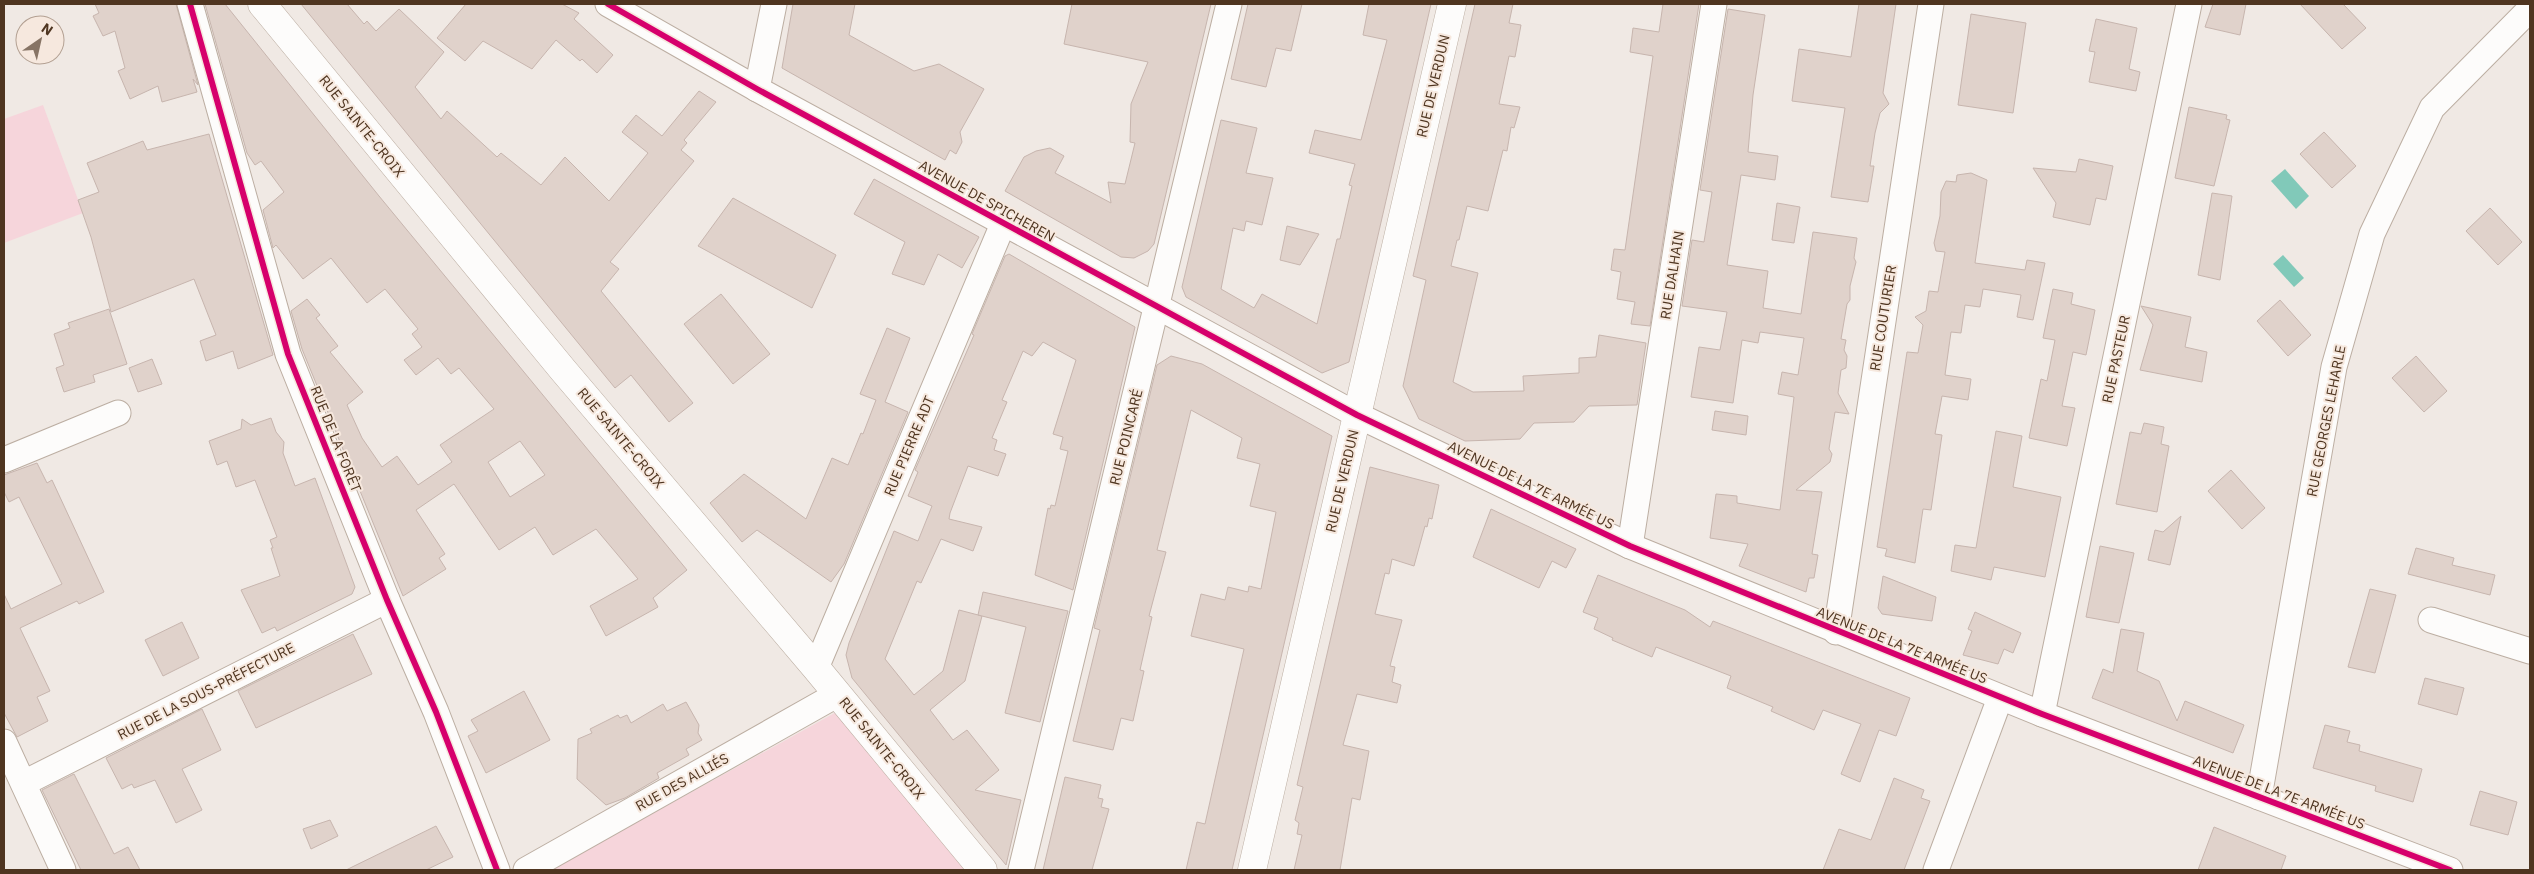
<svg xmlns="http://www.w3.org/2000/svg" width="2534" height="874" viewBox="0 0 2534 874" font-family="'IBM Plex Sans',sans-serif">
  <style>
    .green { fill: #f6d5db }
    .water { fill: #81c9b9 }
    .building { fill: #e0d2cb; stroke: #c7b5ae; fill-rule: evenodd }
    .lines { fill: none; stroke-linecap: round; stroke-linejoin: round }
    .street-casing { stroke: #bcaea2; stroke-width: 27 }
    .secondary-casing { stroke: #bcaea2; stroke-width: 29 }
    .street { stroke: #fdfcfb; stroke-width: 25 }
    .secondary { stroke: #fdfcfb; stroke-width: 28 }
    .cycleway-casing { stroke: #f6e8de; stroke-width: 9 }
    .cycleway { stroke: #d6006c; stroke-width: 6 }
    .labels { text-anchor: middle; stroke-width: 4; stroke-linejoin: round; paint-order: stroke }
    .street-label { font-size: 14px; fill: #4f3520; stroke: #f6e8de }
  </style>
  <rect width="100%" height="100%" fill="#f0e9e4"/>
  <g class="green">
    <path d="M43 105 83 213 4 243V119Z"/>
    <path d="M840 710 974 870H551Z"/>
  </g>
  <g class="water">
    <path d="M2285 169 2309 196 2296 209 2271 181Z"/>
    <path d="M2283 255 2304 278 2294 287 2273 264Z"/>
  </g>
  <g class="building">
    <path d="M95 4H176L198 85 193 79 197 92 162 102 158 86 130 99 118 71 125 68 115 31 103 36 93 16 99 13Z"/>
    <path d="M205 4H225L379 196 687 570 653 598 658 607 606 636 590 606 638 579 596 529 553 555 535 527 499 550 454 484 416 510 445 554 439 558 446 569 403 596 302 349 291 311 307 299 320 315 316 318 338 346 330 352 363 392 347 405 362 438 382 467 397 456 418 485 452 462 440 445 494 409 459 368 451 374 438 358 416 375 404 360 422 347 412 334 418 329 385 289 367 303 331 258 303 279 276 245 273 248 263 210 284 192 261 161 255 165 247 153ZM520 441 545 475 510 497 488 462Z"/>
    <path d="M301 4H347L364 24 367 21 376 31 399 9 444 52 415 87 441 119 447 111 497 157 501 153 541 185 565 157 609 201 648 153 622 132 636 115 662 136 699 91 716 102 684 140 687 143 681 150 694 161 610 262 619 269 601 291 693 403 669 422 631 375 615 388Z"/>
    <path d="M466 4H562L579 13 574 19 613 55 597 73 582 59 580 61 556 40 532 69 483 41 465 61 437 38Z"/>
    <path d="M793 4H855L849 35 914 71 939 64 984 89 960 132 962 142 956 154 950 150 945 160 782 68Z"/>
    <path d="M1072 4H1211L1154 244 1148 251 1134 258 1121 257 1005 191 1024 157 1036 151 1050 148 1064 156 1055 173 1111 203 1108 182 1125 184 1135 143 1130 142 1131 104 1148 62 1064 44Z"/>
    <path d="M1248 4H1302L1291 51 1276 48 1266 87 1231 79Z"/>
    <path d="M1369 4H1431L1349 362 1322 373 1186 297 1182 287 1221 120 1257 128 1246 173 1273 178 1262 225 1246 221 1244 231 1233 228 1221 289 1254 308 1262 294 1317 324 1337 239H1340L1352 186 1349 185 1355 164 1309 153 1315 130 1361 140 1387 40 1363 35Z"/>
    <path d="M1475 4H1513L1509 23 1521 25 1515 57 1509 56 1499 104 1520 107 1514 128 1511 127 1507 151 1503 150 1488 211 1467 206 1459 240H1457L1451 266 1478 273 1453 382 1473 392 1524 391 1523 376 1579 373V358L1596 357 1599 335 1646 343 1637 405 1589 406 1574 422 1534 423 1520 439 1465 441 1419 419 1403 386 1426 280 1413 276Z"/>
    <path d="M1663 4H1699L1650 326 1631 324 1635 302 1617 299 1621 272 1611 270 1614 249 1625 250 1653 56 1630 52 1633 28 1659 32Z"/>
    <path d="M1859 4H1896L1883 93 1889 104 1880 113 1875 133 1870 166H1874L1868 202 1831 197 1845 108 1792 101 1799 49 1851 57Z"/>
    <path d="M2213 4H2246L2240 35 2205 27Z"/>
    <path d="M2300 4H2343L2366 28 2342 49Z"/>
    <path d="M1728 9 1765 15 1753 95 1748 152 1778 156 1775 180 1741 175 1727 265 1768 271 1763 308 1801 314 1813 232 1857 238 1854 258 1856 262 1850 286V300L1847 304 1841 339 1846 340 1844 350 1847 356 1846 368 1841 370 1838 393 1849 414 1835 412 1829 449 1832 454 1830 462 1796 490 1822 492 1812 554 1818 555 1814 578H1809L1806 592 1739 566 1748 544 1710 538 1716 494 1737 496V503L1780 510 1794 397 1778 394 1782 372 1798 375 1804 338 1760 332 1758 343 1742 340 1733 403 1691 397 1699 347 1720 350 1727 312 1682 306 1692 240 1704 242 1712 192 1700 190Z"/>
    <path d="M1971 14 2026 23 2013 113 1958 105Z"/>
    <path d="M2096 19 2137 28 2129 69 2140 72 2136 91 2089 82 2095 52 2089 51Z"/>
    <path d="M2189 107 2227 115 2226 119 2230 120 2214 186 2175 178Z"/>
    <path d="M2324 132 2356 166 2332 188 2300 154Z"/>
    <path d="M209 134 273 355 238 369 233 351 206 361 200 341 216 335 194 279 111 312 91 237 78 200 99 192 87 163 143 141 147 150Z"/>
    <path d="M2079 159 2113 166 2106 200 2096 198 2090 225 2053 217 2056 203 2033 168 2076 172Z"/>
    <path d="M1971 173 1987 180 1975 263 2025 270 2027 260 2045 263 2033 320 2017 317 2021 295 1983 289 1980 307 1965 305 1961 333 1951 332 1945 375 1971 379 1968 400 1942 396 1935 434 1942 435 1931 510 1923 509 1915 563 1885 556 1887 549 1877 547 1907 352 1918 353 1923 325 1915 317 1926 311 1929 291 1938 292 1945 252 1936 251 1934 243 1940 216 1941 192 1946 181 1956 182 1957 175Z"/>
    <path d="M874 179 979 237 962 268 938 254 924 285 892 274 905 242 854 214Z"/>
    <path d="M2212 193 2232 196 2220 280 2198 275Z"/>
    <path d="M733 198 836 255 812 308 698 246Z"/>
    <path d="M1777 203 1800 207 1794 243 1772 240Z"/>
    <path d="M2490 208 2522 242 2498 265 2466 231Z"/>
    <path d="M1287 226 1319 234 1300 265 1280 260Z"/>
    <path d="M1009 254 1135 327 1073 590 1035 575 1048 508 1050 509 1051 505 1055 506 1068 451 1060 449 1063 437 1053 434 1076 360 1043 342 1032 356 1023 351 1002 400 1007 402 992 438 997 440 994 450 1006 454 998 476 968 466 950 513 949 519 982 527 973 551 941 539 921 583 917 581 885 659 914 695 943 671 959 610 982 616 965 681 930 710 953 740 967 730 999 770 975 790 1021 800 1006 865 852 678 846 655 849 643 894 531 918 541 932 506 908 496 918 472 915 470 974 335 972 334 1005 256Z"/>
    <path d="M2053 289 2073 293 2071 304 2095 310 2086 355 2073 352 2062 406 2075 408 2067 446 2029 438 2041 379 2047 381 2055 340 2043 338Z"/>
    <path d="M721 294 770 354 733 384 684 324Z"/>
    <path d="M2280 300 2311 335 2288 356 2257 321Z"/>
    <path d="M2141 306 2191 317 2185 347 2207 352 2202 382 2140 370 2153 325Z"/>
    <path d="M109 309 127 364 93 375 95 382 64 392 56 368 64 365 54 334 70 328 68 323Z"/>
    <path d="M887 328 910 338 885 402 908 412 844 564 831 582 757 530 742 542 710 503 744 474 806 519 832 458 848 465 861 433 863 434 876 400 860 394Z"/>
    <path d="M1171 356 1202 364 1332 436 1232 870H1186L1197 822 1205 824 1244 649 1191 636 1201 594 1225 600 1228 587 1248 592 1249 586 1261 589 1276 512 1250 506 1260 464 1237 458 1242 438 1191 410 1157 550 1166 552 1149 616 1152 617 1140 670 1144 671 1133 721 1121 718 1113 750 1073 741 1100 630 1094 628 1157 365Z"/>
    <path d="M2416 356 2447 391 2424 412 2392 378Z"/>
    <path d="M152 359 162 384 138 392 129 368Z"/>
    <path d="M1715 411 1748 416 1746 435 1712 430Z"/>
    <path d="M271 418 276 432 284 442 283 453 295 486 315 478 355 587 352 594 277 631 275 627 262 633 241 590 280 576 271 548H273L270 540 277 537 255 480 236 487 227 461 217 465 209 441 241 429 242 419 251 425Z"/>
    <path d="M2144 423 2164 427 2161 444 2169 446 2157 512 2116 504 2130 432 2141 434Z"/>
    <path d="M1996 431 2022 436 2013 487 2061 497 2045 577 1994 567 1991 580 1951 571 1955 545 1976 548Z"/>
    <path d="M37 463 47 483 52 480 104 592 79 604 77 601 20 628 50 691 37 697 48 721 17 737 4 713V594L11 609 62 584 19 497 9 502 4 492V475Z"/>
    <path d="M1370 467 1439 485 1432 519 1429 518 1427 527 1425 526 1414 566 1392 559 1389 574 1385 573 1375 614 1402 620 1390 666 1395 667 1392 682 1401 685 1397 703 1357 694 1343 745 1369 751 1360 800 1352 798 1340 870H1294L1302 835 1297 834 1299 823 1295 820 1303 787 1297 785Z"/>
    <path d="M2231 470 2265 508 2242 529 2208 491Z"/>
    <path d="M1491 509 1576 549 1566 568 1552 561 1539 588 1473 557Z"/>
    <path d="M2181 516 2170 565 2148 560 2155 530 2163 532Z"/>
    <path d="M2100 546 2134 553 2119 623 2086 617Z"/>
    <path d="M2416 548 2454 558 2452 565 2495 575 2490 595 2408 574Z"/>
    <path d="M1598 575 1685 610 1710 627 1713 621 1910 698 1896 736 1879 730 1860 782 1841 774 1861 724 1823 710 1814 730 1771 711 1773 707 1727 688 1731 676 1656 647 1652 657 1612 640 1613 638 1594 629 1598 618 1583 612Z"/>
    <path d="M1883 576 1936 597 1932 621 1882 614 1878 608Z"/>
    <path d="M2370 589 2396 595 2375 673 2348 667Z"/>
    <path d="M983 592 1068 611 1040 722 1005 713 1026 627 978 615Z"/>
    <path d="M1975 612 2021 633 2013 653 2004 649 1998 664 1963 655 1972 631 1968 629Z"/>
    <path d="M182 622 199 658 163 676 145 640Z"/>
    <path d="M2121 629 2144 633 2137 671 2159 681 2177 721 2185 701 2244 725 2233 753 2092 698 2103 669 2113 673Z"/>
    <path d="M353 634 372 674 256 728 238 691Z"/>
    <path d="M2425 678 2464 688 2457 715 2418 704Z"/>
    <path d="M524 691 550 740 486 773 468 736 478 731 471 720Z"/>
    <path d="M686 702 699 725 698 733 702 740 686 749 689 755 657 773 659 778 625 798 606 805 577 779 578 739 592 733 590 729 618 715 620 718 627 715 631 723 663 704 667 711Z"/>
    <path d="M202 709 221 750 182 769 202 810 176 823 155 780 134 788 132 784 122 789 106 758Z"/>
    <path d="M2325 725 2350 731 2347 742 2360 745 2359 751 2422 769 2413 802 2375 791 2376 786 2313 768Z"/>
    <path d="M74 774 114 854 128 847 140 870H81L42 790Z"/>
    <path d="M1065 777 1101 785 1098 798 1103 799 1101 807 1109 809 1092 870H1043Z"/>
    <path d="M1894 778 1924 790 1921 798 1930 801 1904 870H1823L1839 829 1871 840Z"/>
    <path d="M2480 791 2517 802 2508 835 2470 825Z"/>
    <path d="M330 820 338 836 311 849 303 829Z"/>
    <path d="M436 826 453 857 426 870H346Z"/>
    <path d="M2214 827 2286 856 2281 870H2198Z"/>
  </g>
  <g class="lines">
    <g class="street-casing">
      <g id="street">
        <path d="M190 4 288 354 387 600 436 712 497 870"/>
        <path d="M608 4 757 89 1357 415 1630 546 2042 714 2450 870"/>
        <path d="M757 89 774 4"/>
        <path d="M4 460 118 413"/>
        <path d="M1630 546 1714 4"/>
        <path d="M2431 620 2530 651"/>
        <path d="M1836 632 1931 4"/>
        <path d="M816 668 1003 224"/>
        <path d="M2042 714 2189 4"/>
        <path d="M4 742 63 870"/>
        <path d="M24 783 387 600"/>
        <path d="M2259 797 2334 367 2372 234 2432 108 2530 9"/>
        <path d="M526 870 838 694"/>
        <path d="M1021 870 1229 4"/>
        <path d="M1936 870 2000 698"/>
      </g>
    </g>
    <g class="secondary-casing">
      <g id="secondary">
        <path d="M262 4 563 370 816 668 983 870"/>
        <path d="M1252 870 1452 4"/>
      </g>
    </g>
    <use href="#street" class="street"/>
    <use href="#secondary" class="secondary"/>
    <g class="cycleway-casing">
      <g id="cycleway">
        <path d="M190 4 288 354 387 600 436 712 497 870"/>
        <path d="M608 4 757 89 1357 415 1630 546 2042 714 2450 870"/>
      </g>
    </g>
    <use href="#cycleway" class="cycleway"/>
  </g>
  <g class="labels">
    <g class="street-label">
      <text transform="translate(1433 86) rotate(-77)" y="5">RUE DE VERDUN</text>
      <text transform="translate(362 126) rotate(51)" y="5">RUE SAINTE-CROIX</text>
      <text transform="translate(987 201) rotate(29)" y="5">AVENUE DE SPICHEREN</text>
      <text transform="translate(1672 275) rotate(-81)" y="5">RUE DALHAIN</text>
      <text transform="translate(1883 318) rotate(-81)" y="5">RUE COUTURIER</text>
      <text transform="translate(2116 359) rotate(-78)" y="5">RUE PASTEUR</text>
      <text transform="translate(2326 421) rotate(-79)" y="5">RUE GEORGES LEHARLE</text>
      <text transform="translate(1126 437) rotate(-76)" y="5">RUE POINCARÉ</text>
      <text transform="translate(621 438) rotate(50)" y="5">RUE SAINTE-CROIX</text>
      <text transform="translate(336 439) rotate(68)" y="5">RUE DE LA FORÊT</text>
      <text transform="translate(909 446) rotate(-67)" y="5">RUE PIERRE ADT</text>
      <text transform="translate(1342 481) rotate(-77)" y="5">RUE DE VERDUN</text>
      <text transform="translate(1531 485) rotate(26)" y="5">AVENUE DE LA 7E ARMÉE US</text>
      <text transform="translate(1902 645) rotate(22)" y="5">AVENUE DE LA 7E ARMÉE US</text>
      <text transform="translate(206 691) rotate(-27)" y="5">RUE DE LA SOUS-PRÉFECTURE</text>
      <text transform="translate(882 748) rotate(51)" y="5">RUE SAINTE-CROIX</text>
      <text transform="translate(682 782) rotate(-29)" y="5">RUE DES ALLIÉS</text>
      <text transform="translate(2279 792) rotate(21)" y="5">AVENUE DE LA 7E ARMÉE US</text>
    </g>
  </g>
  <rect width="2534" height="874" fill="none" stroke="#4f3520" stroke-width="10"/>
  <g transform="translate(40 40) rotate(34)"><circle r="24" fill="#f6e8de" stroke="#b3a092"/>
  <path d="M0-4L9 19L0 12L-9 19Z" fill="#877465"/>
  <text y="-8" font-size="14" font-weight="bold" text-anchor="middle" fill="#4f3520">N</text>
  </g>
</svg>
